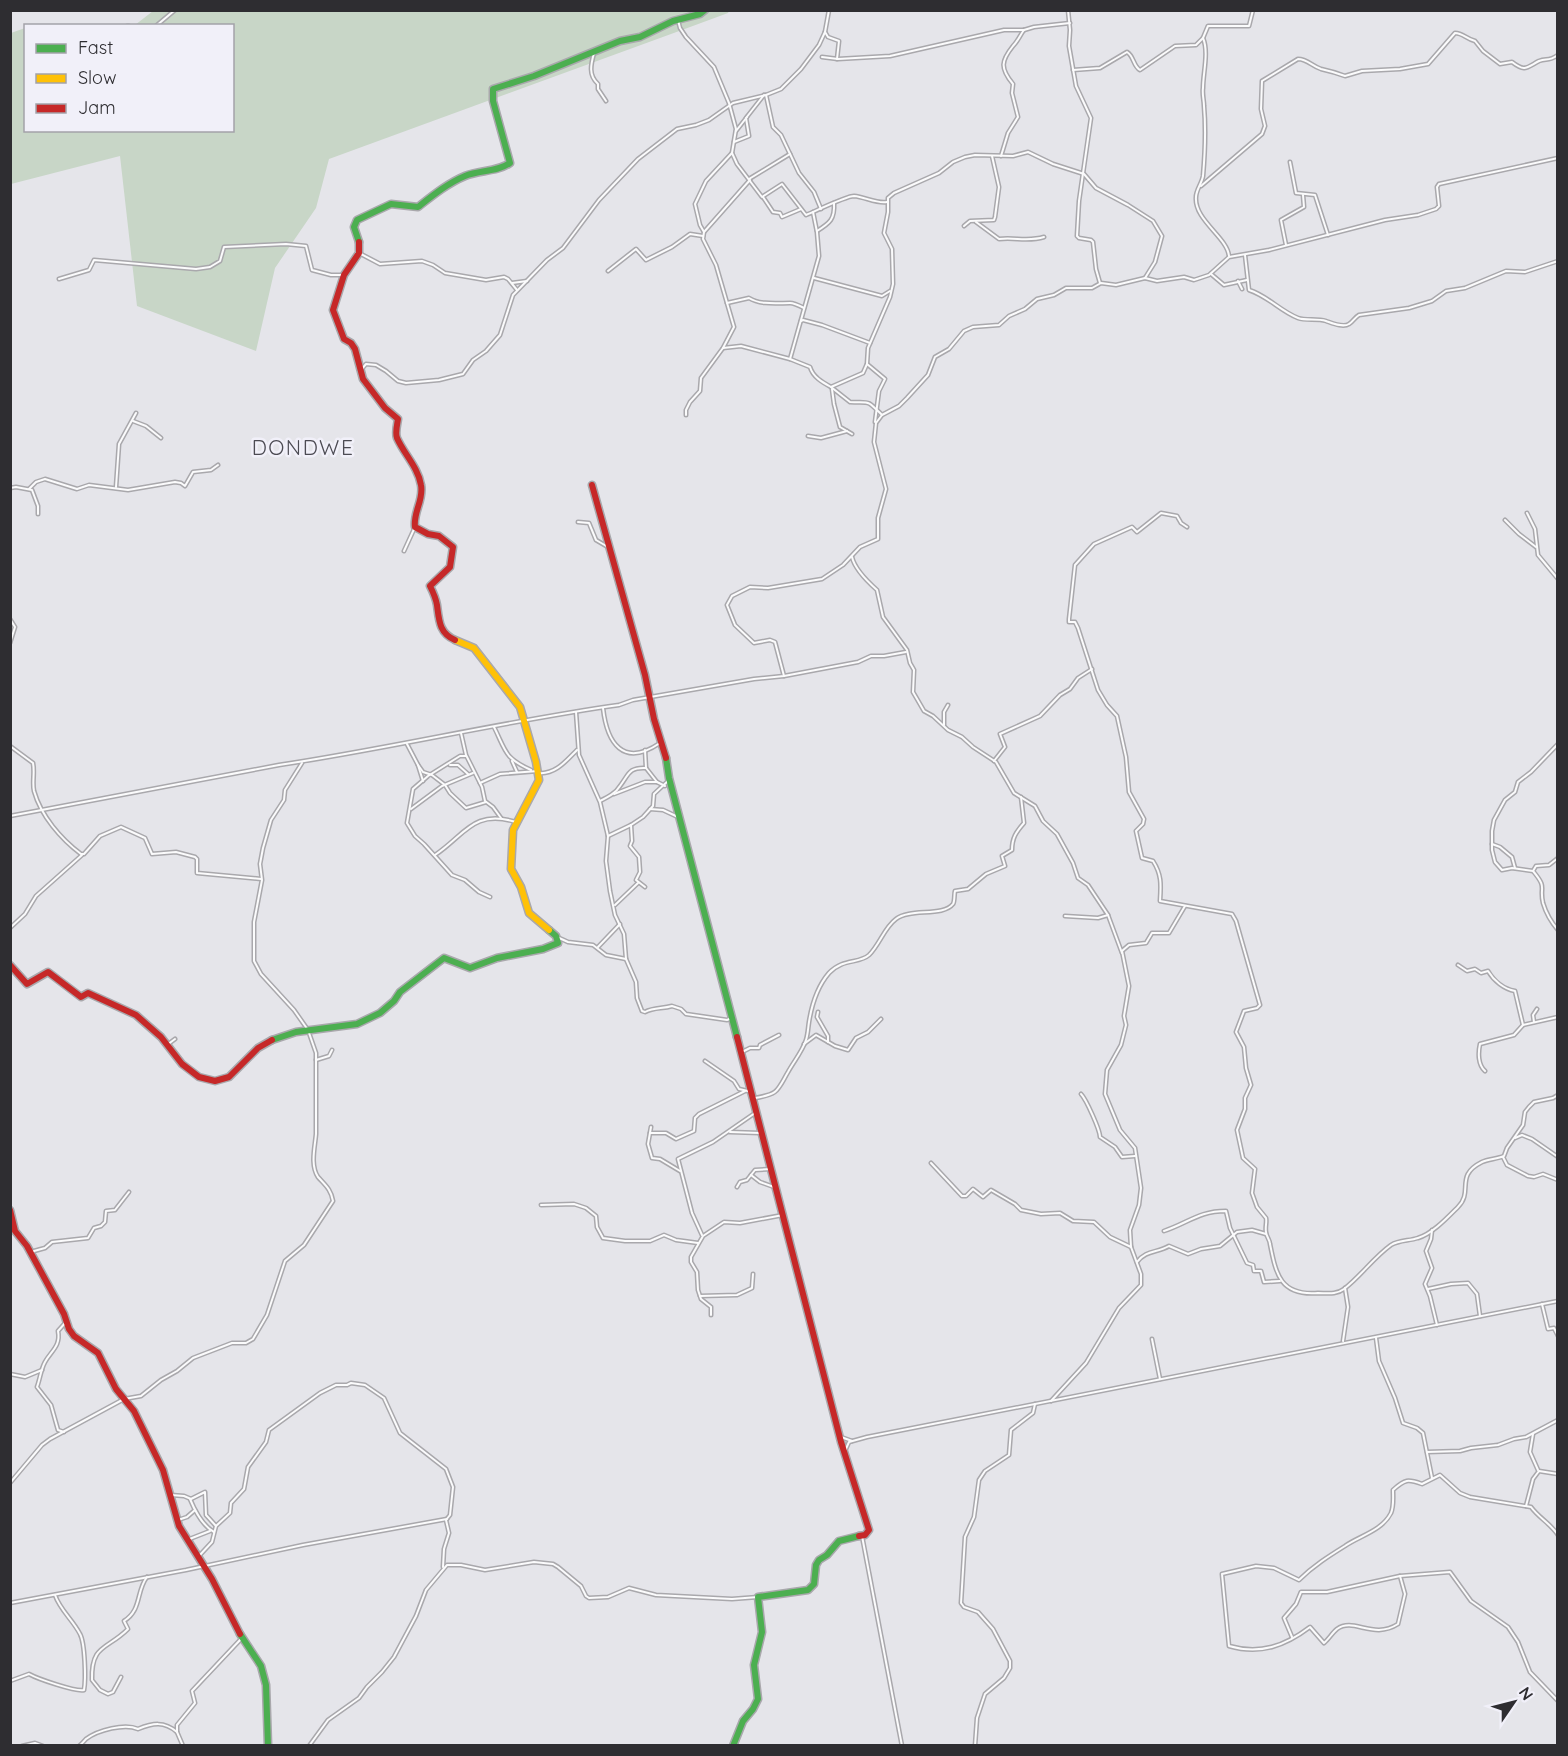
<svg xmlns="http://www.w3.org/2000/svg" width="1568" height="1756" viewBox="0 0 1568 1756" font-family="Quicksand,sans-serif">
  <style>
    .green { fill: #c8d6c7 }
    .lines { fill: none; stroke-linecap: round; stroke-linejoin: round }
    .street-casing { stroke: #a9a8ac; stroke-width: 5 }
    .fast-casing { stroke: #a9a8ac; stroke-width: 9 }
    .slow-casing { stroke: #a9a8ac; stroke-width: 9 }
    .jam-casing { stroke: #a9a8ac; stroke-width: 9 }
    .street { stroke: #fbfbfc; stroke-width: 2 }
    .fast { stroke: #4caf50; stroke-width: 6 }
    .slow { stroke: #ffc107; stroke-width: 6 }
    .jam { stroke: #c62828; stroke-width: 6 }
    .labels { text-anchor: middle; stroke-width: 5; stroke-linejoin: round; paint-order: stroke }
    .quarter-label { font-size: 21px; letter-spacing: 1.5px; fill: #4c4b53; stroke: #f1f0f9 }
  </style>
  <rect width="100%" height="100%" fill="#e5e5ea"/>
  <path class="green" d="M153 11H729L728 13 682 30 329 159 316 208 275 268 256 351 137 306 120 156 11 184V33L25 28 26 130H232V26L135 25Z"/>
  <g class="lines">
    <g class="street-casing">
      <g id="street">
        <path d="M1068 10 1070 30 1069 46 1076 86 1091 118 1079 201 1077 236 1079 238 1091 240 1093 242 1096 269 1100 283"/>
        <path d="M678 20 680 28 686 37 714 67 729 103 736 129 732 153 706 181 695 204 700 225 704 232 703 239 716 265 734 327 723 348 701 378 700 391 690 402 686 410V415"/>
        <path d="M127 26H129"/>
        <path d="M156 26 175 10"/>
        <path d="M825 32 828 37 839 41 837 59"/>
        <path d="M1203 38C1209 52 1203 73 1203 88 1202 94 1204 100 1204 106 1206 129 1205 153 1203 176 1202 183 1196 190 1196 197 1194 220 1227 237 1229 256"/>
        <path d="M594 53C591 64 588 75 598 84V89L606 101"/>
        <path d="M822 57 838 59 890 56 1004 30H1024L1034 27 1070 23"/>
        <path d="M1073 70 1100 68 1127 52C1134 56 1133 66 1140 70L1175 46 1196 45 1203 38 1208 26H1249L1253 10"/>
        <path d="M766 95 773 127 781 135 799 173 814 192 821 209"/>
        <path d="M736 131 747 117"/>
        <path d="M734 142 749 136 746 118 764 95"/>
        <path d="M732 153 737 164 762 197 782 184 806 215C816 211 846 196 854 196 865 197 877 204 887 202"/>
        <path d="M1001 156 1008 133 1018 117 1012 93 1013 84C1000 68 1001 61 1013 46 1018 41 1020 35 1024 30"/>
        <path d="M1290 162 1296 193 1315 195 1328 235"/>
        <path d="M749 179 790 154"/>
        <path d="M1201 186 1262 134 1265 126 1261 109 1262 81 1298 59C1307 59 1312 66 1321 69 1330 71 1337 73 1345 76L1362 71 1400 69 1428 64 1455 33C1463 33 1466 39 1475 41L1483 51 1500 64 1512 62C1525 72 1526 68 1539 61 1547 58 1548 62 1558 55"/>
        <path d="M763 197 773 212 780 213 782 217 801 209"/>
        <path d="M976 222 999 239C1015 237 1028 242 1044 237"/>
        <path d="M964 226 970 221 994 220 995 217 999 187 992 156"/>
        <path d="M817 231C830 223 835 219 834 203"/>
        <path d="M704 232 750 180"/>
        <path d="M1286 245 1281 220 1304 207 1303 195"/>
        <path d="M359 253 380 264 422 261 433 265 445 273 486 280 504 277 508 279 517 290"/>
        <path d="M1245 255 1249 290C1268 296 1280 311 1298 318 1306 321 1317 318 1326 321 1332 323 1343 328 1349 324 1353 322 1354 318 1359 315L1409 308 1432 301 1446 291 1465 288 1506 271 1525 272 1558 261"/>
        <path d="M608 271 636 249 646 260 672 247 690 234 703 236"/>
        <path d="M1211 274 1224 285 1247 280"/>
        <path d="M814 278 882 296 890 291"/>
        <path d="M59 279 89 270 94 260 196 269 210 267 220 261 224 247 286 244 306 246 312 270 331 275H344"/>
        <path d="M1238 281 1242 289"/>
        <path d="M512 283 527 281"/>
        <path d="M727 303 749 298C760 305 777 303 790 303 794 303 800 306 804 308"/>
        <path d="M801 321 803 320 822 325 870 343"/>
        <path d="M723 348 741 346 790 359 810 367C813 377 822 382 831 387L863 373 867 364 868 348 890 297 893 284 892 249 884 233 888 212V198L894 193 939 173 953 162 965 157 975 155 1013 156 1028 152 1053 164 1084 174 1096 188 1128 205 1153 221 1162 236 1155 262 1145 278"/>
        <path d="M790 359 819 256 817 232 813 212"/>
        <path d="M867 364 885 379 879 391 875 422"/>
        <path d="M361 370 366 364 376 365 386 371 398 381 406 383 439 380 463 374 473 360 486 351 500 335 513 295 547 260 563 248 599 200 638 159 677 129 696 125 709 120 733 103 766 95 781 89 801 69 819 45 825 32 829 10"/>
        <path d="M831 387 850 402C871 403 866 399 882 415"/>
        <path d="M832 389 834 404 840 427 852 434"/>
        <path d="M133 421 146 426 161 438"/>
        <path d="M808 436 821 438 847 431"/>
        <path d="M116 487 119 444 136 413"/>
        <path d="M10 488 16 487 32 490 38 506V514"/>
        <path d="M29 489 36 482 45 479 77 489 89 485 128 490 175 482 181 483 185 486 193 472 211 470 218 465"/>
        <path d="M1527 513 1535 529 1538 555 1558 579"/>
        <path d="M1505 520 1519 534 1536 547"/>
        <path d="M578 522 589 523 596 540 608 547"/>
        <path d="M1187 527 1181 523 1177 516 1161 513 1137 532 1132 527 1094 544 1075 565 1069 619V622H1075L1078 628 1098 690 1107 705 1117 716 1126 757 1129 792 1144 819 1143 824 1136 831 1142 858 1153 861C1162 875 1161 885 1160 901L1232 914 1236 921 1260 1005 1257 1008 1244 1011 1236 1032 1244 1047 1246 1068 1251 1085 1245 1098V1109L1237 1130 1243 1158 1255 1169 1252 1193 1257 1207 1266 1218C1267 1222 1265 1227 1266 1232 1266 1236 1270 1240 1270 1244 1276 1274 1280 1296 1318 1293 1327 1293 1336 1295 1344 1289 1361 1276 1373 1258 1391 1245 1399 1240 1409 1241 1418 1238 1432 1234 1447 1218 1458 1207 1474 1191 1454 1176 1482 1162 1488 1159 1497 1159 1504 1156L1507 1148 1523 1125 1525 1112 1529 1107 1534 1102 1553 1098 1558 1095"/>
        <path d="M404 551 415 527"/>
        <path d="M852 557C855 570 868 582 877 590L883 617 907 650 910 663 914 670 913 692 924 711 933 716 948 730 962 737 973 747 996 762 1014 793 1035 806 1043 821 1057 834 1073 863 1078 878 1088 885 1108 915 1122 953"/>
        <path d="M10 619 15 627 10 643"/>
        <path d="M784 676 775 642 770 640 754 643 735 625 727 605 732 596 750 587 768 588 822 579 843 565 860 547 878 539V518L886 489 874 442 876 423 882 415 899 406 907 398 928 375 935 357 949 349 964 331 973 327 999 325 1009 316 1025 309 1037 299 1054 295 1066 288H1092L1101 283 1116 285 1145 278 1157 281 1184 277 1194 280 1209 275 1229 257 1269 250 1385 220 1418 215 1436 209 1439 206 1437 187 1439 184 1558 158"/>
        <path d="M603 708C607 743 623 768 660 743"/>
        <path d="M576 712 579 755 600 802 608 836 606 861 610 891 615 915 624 934 626 959 636 982 637 998 642 1011 645 1012C654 1007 662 1009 672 1006L681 1009 686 1014 727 1020 732 1018"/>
        <path d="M944 725V712L948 705"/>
        <path d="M494 727C506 751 504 758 531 770"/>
        <path d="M461 733 466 755 482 787 485 801 493 807 501 818"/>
        <path d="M407 744 418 765 423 781"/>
        <path d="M1558 744 1531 772 1518 782 1515 792 1505 800 1494 820 1492 831V850L1495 862 1502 870 1512 868 1533 871C1548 889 1539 886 1543 903 1546 913 1551 922 1558 930"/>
        <path d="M10 746 33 763C35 773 32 782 34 791 41 816 61 839 81 854H84L100 836 121 827 145 838 152 854 176 852 195 857 197 859V873L261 879"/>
        <path d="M466 756H460L428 776 413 789 407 823 415 836 424 844 452 875 465 880 479 892 490 897"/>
        <path d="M512 761 517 772"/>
        <path d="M994 761 1005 747 1000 734 1040 716 1060 695 1070 689 1078 678 1092 669"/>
        <path d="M418 765 423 772 432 775 445 785 450 793 466 808 486 802"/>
        <path d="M450 765H458L468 774"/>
        <path d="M646 768 657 782 665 786"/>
        <path d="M538 773C555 775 566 761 577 750"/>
        <path d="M480 783 500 774 538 771"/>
        <path d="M614 794 645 782H657"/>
        <path d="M600 801C608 797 616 793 620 786 629 774 629 767 646 768L645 750"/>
        <path d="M411 809 442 786 473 773"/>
        <path d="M650 809 663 810 678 817"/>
        <path d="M10 816 279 765C392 748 505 721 619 705L633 700 754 679 784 676 858 662 871 656H884L906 652"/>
        <path d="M631 825 632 841 630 846 639 857 640 872 636 880 645 887"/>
        <path d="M608 836 631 825 643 817 653 806 654 794 669 780"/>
        <path d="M1492 844 1500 847 1512 857 1515 868"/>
        <path d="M435 855C465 835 473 809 516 822"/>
        <path d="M1533 871 1536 866 1549 865 1558 858"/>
        <path d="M615 905 638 883"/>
        <path d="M1065 916 1098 918 1108 915"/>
        <path d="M10 928 25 914 36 896 82 855"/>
        <path d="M557 937 568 942 593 945 606 955 626 959"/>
        <path d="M598 947 620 924"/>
        <path d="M1458 965 1467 971 1475 969 1481 973 1488 971C1494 981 1504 989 1515 991L1523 1025"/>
        <path d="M818 1012 817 1017 828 1036V1042"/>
        <path d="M1534 1022 1533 1015 1537 1009"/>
        <path d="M804 1044 816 1035 835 1046 848 1050 856 1038 868 1032 881 1019"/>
        <path d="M167 1045 175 1039"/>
        <path d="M742 1052 750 1048H759L760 1045 779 1035"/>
        <path d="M316 1060 329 1056 332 1050"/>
        <path d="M705 1061 734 1081 739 1089 752 1092"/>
        <path d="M1485 1071C1478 1065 1478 1053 1480 1044L1514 1035 1523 1025 1558 1017"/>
        <path d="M1081 1094C1086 1099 1100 1130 1100 1137L1115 1147 1122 1157 1135 1156"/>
        <path d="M755 1098C779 1094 777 1091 788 1072 794 1061 802 1052 806 1040 808 1034 808 1028 809 1022 812 1003 817 987 829 973 843 958 859 964 869 955 880 944 884 928 896 919 910 908 943 917 953 904 955 901 954 894 955 891L968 889 986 874 1005 866 1002 856 1012 850C1012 838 1016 832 1024 823L1021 797"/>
        <path d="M651 1127 648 1144 652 1158 660 1159 680 1171"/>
        <path d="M730 1132 760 1133"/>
        <path d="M650 1133H666L676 1139 694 1131 695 1118 699 1114 745 1091"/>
        <path d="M1515 1138 1522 1135 1532 1139 1558 1157"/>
        <path d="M1503 1157 1507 1165 1528 1176 1534 1177 1543 1174 1558 1180"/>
        <path d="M931 1163 962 1196H966L973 1189 983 1197 991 1190 1015 1204 1021 1210 1041 1214 1060 1213 1073 1221 1094 1222 1110 1237 1131 1247"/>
        <path d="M751 1175 760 1182 774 1187"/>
        <path d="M737 1187 740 1182 747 1180 755 1170 771 1169"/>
        <path d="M541 1205 574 1204 586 1208 596 1216 597 1227 603 1238 625 1241H650L664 1235 676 1240 698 1243"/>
        <path d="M1432 1230 1431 1239 1426 1251 1432 1268 1425 1284 1430 1296 1437 1325"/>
        <path d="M1164 1231C1188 1223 1199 1211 1226 1211L1230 1228 1247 1263 1253 1265 1254 1271H1261L1264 1282 1280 1281"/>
        <path d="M702 1235 692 1213 678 1159 713 1142 755 1113"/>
        <path d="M31 1255 34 1251 45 1248 52 1242 88 1238 94 1228 101 1226 105 1222 106 1211 115 1210 129 1192"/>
        <path d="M1137 1262C1146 1250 1157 1253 1169 1246L1188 1254 1201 1249 1220 1246 1237 1232 1252 1230 1266 1234"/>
        <path d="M1428 1289 1451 1284 1468 1283 1477 1294 1480 1316"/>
        <path d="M700 1296 737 1295 752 1288 753 1274"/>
        <path d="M1542 1304 1548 1329 1554 1328 1558 1336"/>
        <path d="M711 1315V1307L701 1299 698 1290 697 1272 691 1262V1257L703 1236 724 1222 740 1223 783 1215"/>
        <path d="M1376 1338 1379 1361 1395 1398 1403 1423 1417 1428 1423 1433 1432 1478"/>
        <path d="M1152 1339 1160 1379"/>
        <path d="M1343 1341 1348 1307 1345 1288"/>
        <path d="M10 1374 25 1377 42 1370"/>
        <path d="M1051 1401 1086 1363 1119 1308 1141 1285V1274L1131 1247 1130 1230 1139 1205 1141 1188 1135 1148 1120 1130 1105 1094 1107 1070 1121 1045 1126 1025 1124 1016 1129 986 1122 951 1129 945 1146 943 1152 933H1169L1185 906"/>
        <path d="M64 1432 58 1430 51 1405 37 1387C40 1379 41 1369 45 1362 51 1351 61 1346 58 1331L66 1322"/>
        <path d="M1533 1434 1530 1452 1538 1470"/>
        <path d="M841 1437 852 1441"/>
        <path d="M845 1451 849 1442 867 1437 1558 1301"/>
        <path d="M1427 1452 1460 1451 1471 1448 1498 1445 1514 1439 1526 1437 1558 1420"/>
        <path d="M10 1483 42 1445 50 1439 124 1399 141 1396 161 1380 177 1371 193 1358 232 1343H246L253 1339 267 1315 285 1261 304 1245 333 1201C331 1189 325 1185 318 1177 310 1165 315 1147 316 1134V1053L308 1030 294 1010 261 974 254 961V922L262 880 260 864 263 848 271 820 284 800 285 790 302 763"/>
        <path d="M171 1495 184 1496 191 1499 205 1492 206 1515 216 1526"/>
        <path d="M190 1499C195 1511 203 1526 214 1532"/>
        <path d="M1526 1506 1533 1479 1539 1471 1558 1474"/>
        <path d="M178 1520 187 1517 195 1510"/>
        <path d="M862 1536 902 1746"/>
        <path d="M187 1540 210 1531"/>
        <path d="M199 1556 212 1542 216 1526 230 1513 231 1503 244 1489 248 1467 266 1442 269 1430 320 1393 336 1385H347L351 1383 365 1385 384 1398 400 1433 446 1469 453 1487 450 1515 446 1520 449 1533 444 1549 443 1567"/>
        <path d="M1400 1576 1405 1594 1398 1624C1373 1640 1354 1617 1337 1629 1332 1633 1329 1639 1324 1643L1310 1627C1285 1646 1260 1655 1229 1646L1222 1574 1256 1566 1274 1568 1299 1580C1313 1566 1329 1556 1345 1546 1359 1536 1382 1531 1391 1513 1394 1506 1393 1498 1393 1490 1405 1479 1408 1479 1422 1484L1440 1475 1460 1493 1470 1497 1531 1507C1539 1518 1550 1523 1558 1535"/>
        <path d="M10 1603 186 1570 303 1545 447 1519"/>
        <path d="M1292 1637 1284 1618 1296 1604 1301 1592H1327L1400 1576 1450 1572 1471 1601 1508 1627 1518 1642 1530 1672 1558 1701"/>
        <path d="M121 1677 113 1692 108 1694 100 1690 92 1680C91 1644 107 1650 128 1629L124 1621C142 1610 136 1591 147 1577"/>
        <path d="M10 1681 29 1674C38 1679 76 1692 84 1690 86 1679 85 1643 80 1634 73 1620 60 1610 55 1595"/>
        <path d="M22 1746 35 1743 43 1746"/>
        <path d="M79 1746C82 1744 84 1741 86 1739 98 1730 125 1723 138 1729 153 1723 164 1721 177 1732"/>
        <path d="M183 1746 177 1732V1725L195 1703 192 1691 241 1639"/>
        <path d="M309 1746 328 1720 359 1698 367 1687 382 1672 394 1657 416 1616 426 1590 447 1565H461L485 1570 534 1562 553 1564 558 1567 581 1586 586 1596 589 1598 608 1597 629 1588 656 1595 732 1599 758 1597"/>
        <path d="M975 1746 977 1718 985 1694 1004 1678 1010 1668V1661L993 1629 978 1612 964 1607 961 1603 965 1537 974 1517 979 1480 985 1471 1009 1455 1011 1430 1033 1413 1035 1404"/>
      </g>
    </g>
    <g class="fast-casing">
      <g id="fast">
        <path d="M359 242 354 227 357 220 391 204 418 207C432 196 448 183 465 176 480 170 497 172 510 163L493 101V89L534 76 620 41 640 37 673 21 700 14 705 10"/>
        <path d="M666 758 669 778 737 1037"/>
        <path d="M272 1040 296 1032 357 1024 380 1013 394 1001 400 992 444 958 470 968 497 958 543 949 558 943 556 936 549 930"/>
        <path d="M240 1634 261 1666 266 1685 268 1746"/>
        <path d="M733 1746 743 1721 753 1709 758 1699 754 1665 762 1632 758 1597 808 1590 814 1584 816 1565 819 1560 827 1555 839 1541 859 1536"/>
      </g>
    </g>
    <g class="slow-casing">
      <path id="slow" d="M455 640 474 648 520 707 536 762 539 780 513 830 511 869 521 887 529 913 549 930"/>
    </g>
    <g class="jam-casing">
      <g id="jam">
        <path d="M359 242V253L344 275 333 310 344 339 351 343 355 349 363 379 385 408 398 419C397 425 395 433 397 438 404 454 418 467 421 485 424 500 413 512 415 527L428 534 439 536 453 547 450 567 430 586C433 592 436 599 437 605 439 620 439 633 455 640"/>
        <path d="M592 485 645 675 654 719 666 758"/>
        <path d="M10 965 27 984 48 972 81 997 88 993 136 1015 161 1037 182 1064 199 1077 215 1081 229 1077 258 1048 272 1040"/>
        <path d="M737 1037 841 1442 869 1530 865 1535 859 1536"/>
        <path d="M10 1210 15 1231 27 1246 64 1314 69 1329 74 1336 98 1353 116 1389 134 1411 163 1470 179 1526 212 1579 240 1634"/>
      </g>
    </g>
    <use href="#street" class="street"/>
    <use href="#fast" class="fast"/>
    <use href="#slow" class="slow"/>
    <use href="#jam" class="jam"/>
  </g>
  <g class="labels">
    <g class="quarter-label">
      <text x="303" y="455">DONDWE</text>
    </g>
  </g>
  <rect width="1568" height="1756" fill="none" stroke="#2e2d31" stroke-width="24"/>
  <rect x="24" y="24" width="210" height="108" fill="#f1f0f9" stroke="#a3a2a9" stroke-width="1.5"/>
  <rect x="36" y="44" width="30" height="9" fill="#4caf50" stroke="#a3a2a9" stroke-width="1.5"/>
  <text x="78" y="54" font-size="18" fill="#2e2d31">Fast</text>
  <rect x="36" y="74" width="30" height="9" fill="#ffc107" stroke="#a3a2a9" stroke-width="1.5"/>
  <text x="78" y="84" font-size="18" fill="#2e2d31">Slow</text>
  <rect x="36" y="104" width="30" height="9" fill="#c62828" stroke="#a3a2a9" stroke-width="1.5"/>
  <text x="78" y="114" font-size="18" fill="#2e2d31">Jam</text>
  <g transform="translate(1514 1702) rotate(55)" stroke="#f1f0f9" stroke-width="4.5" paint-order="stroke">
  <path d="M0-4.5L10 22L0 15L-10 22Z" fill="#2e2d31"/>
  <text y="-9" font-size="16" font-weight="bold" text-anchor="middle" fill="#2e2d31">N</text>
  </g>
</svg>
